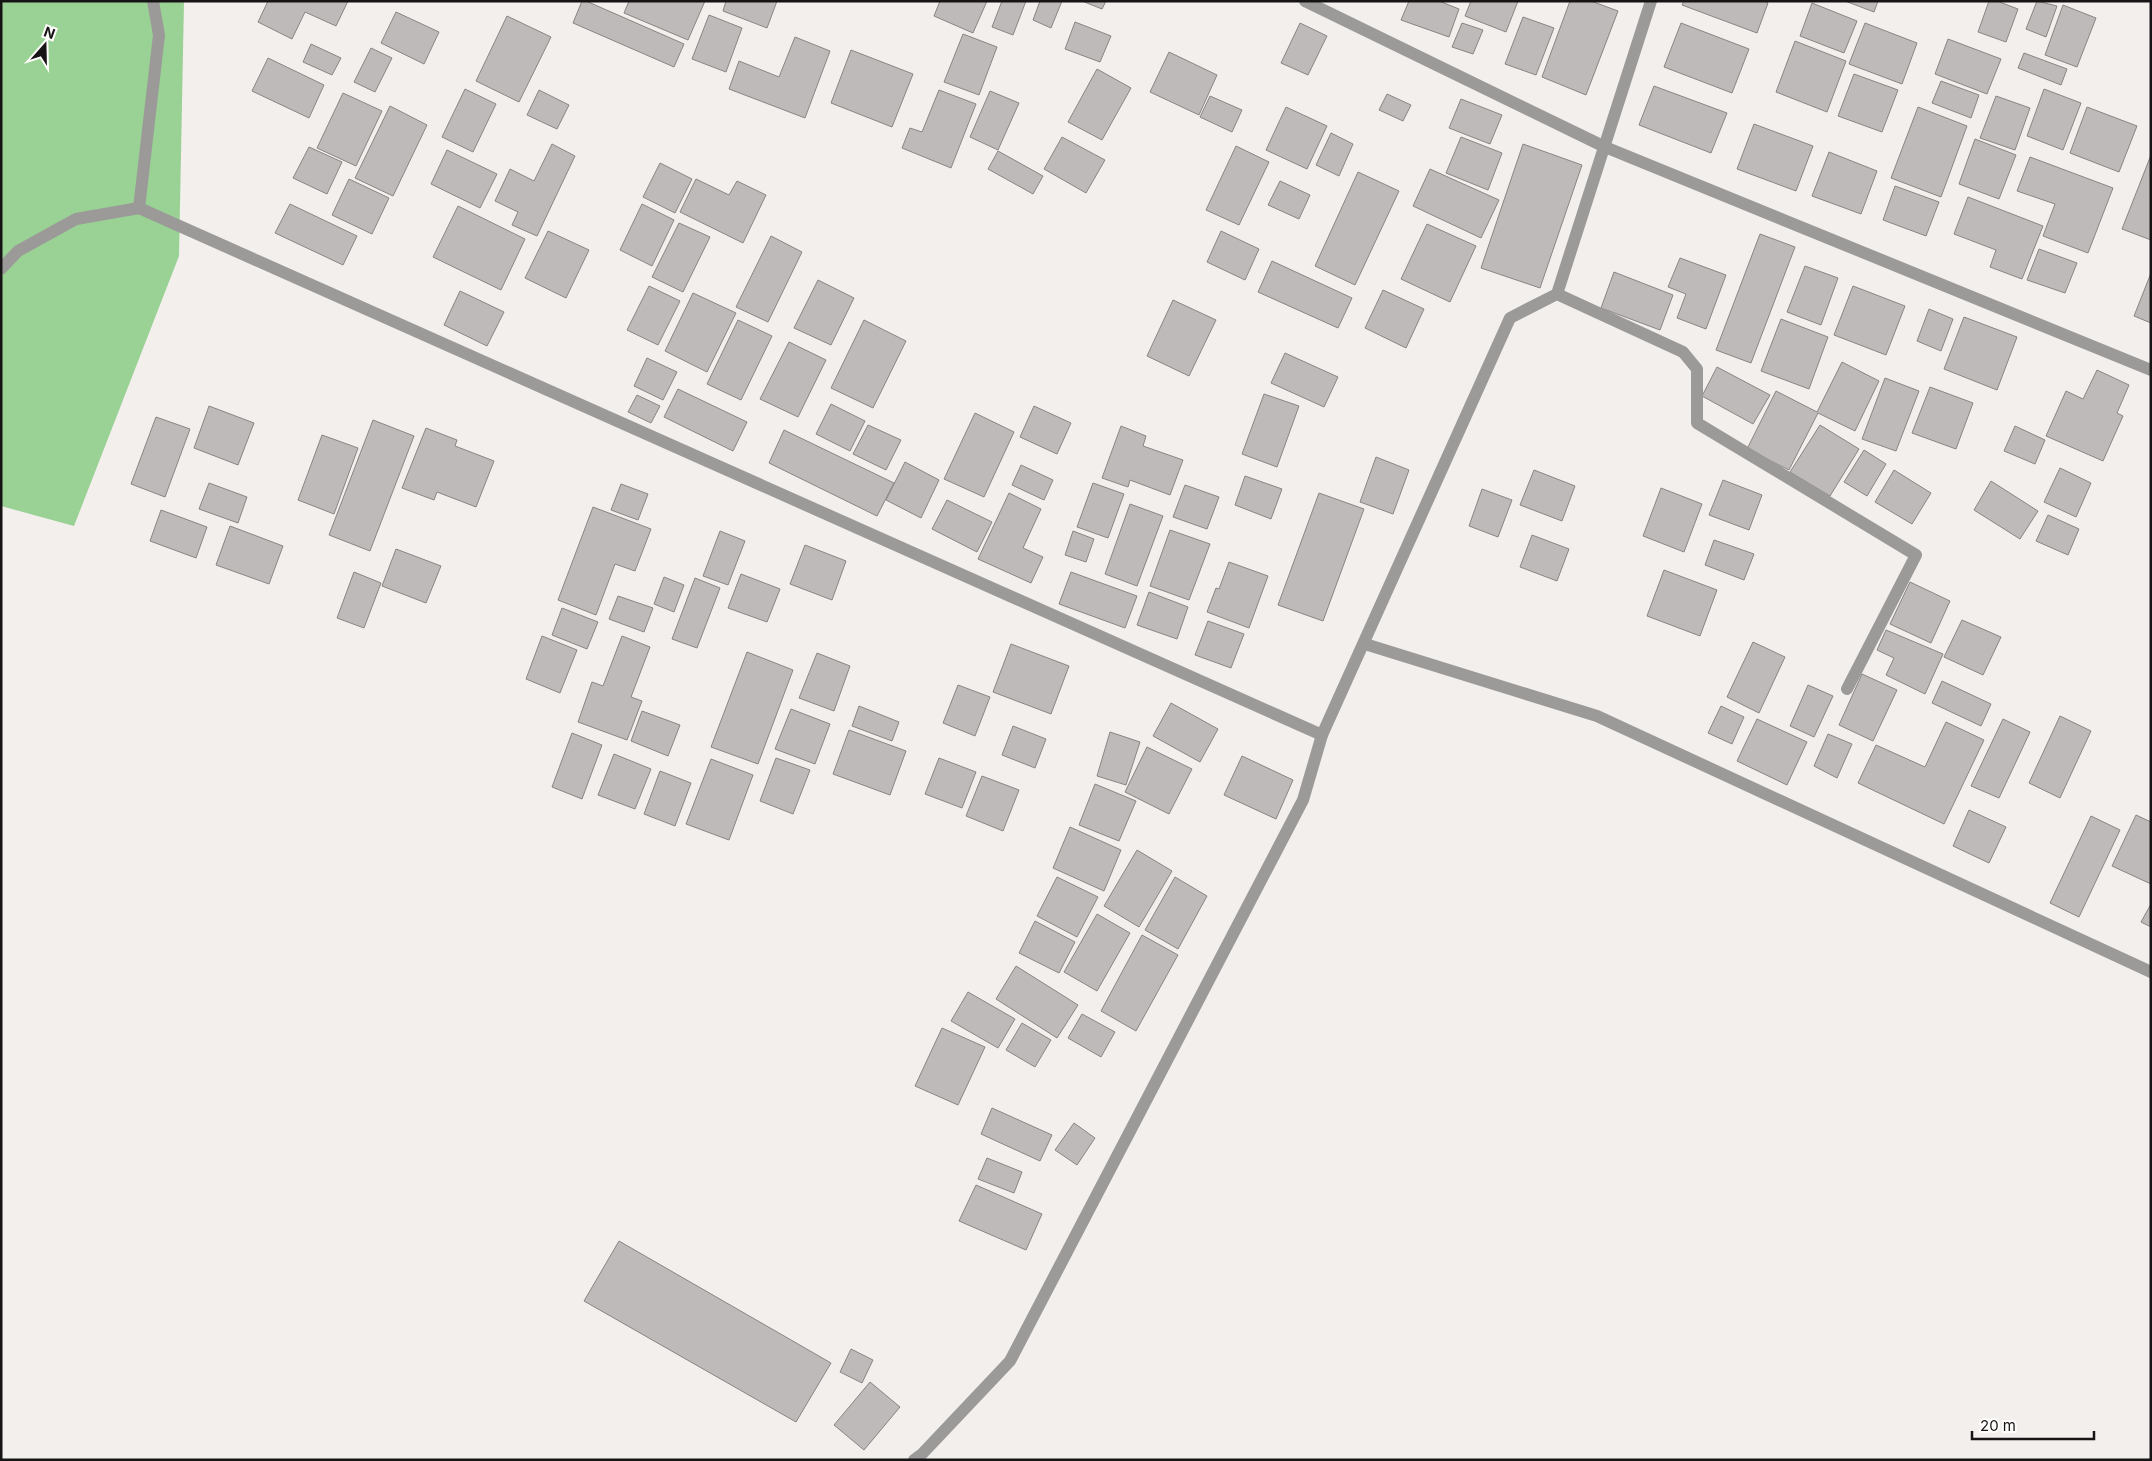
<svg xmlns="http://www.w3.org/2000/svg" width="2152" height="1461" viewBox="0 0 2152 1461" font-family="Inter,sans-serif">
  <style>
    .forest { fill: #9ad194 }
    .building { fill: #bebab9; stroke: #888583 }
    .lines { fill: none; stroke-linecap: round; stroke-linejoin: round }
    .minor { stroke: #9b9a99; stroke-width: 12 }
  </style>
  <rect width="100%" height="100%" fill="#f3efed"/>
  <path class="forest" d="M1 1H184L179 256 74 526 1 506Z"/>
  <g class="building">
    <path d="M268 1H348L336 26 305 12 292 39 258 22Z"/>
    <path d="M582 1H586L684 44 674 67 573 23Z"/>
    <path d="M629 1H705L688 40 624 13Z"/>
    <path d="M726 1H777L767 28 723 11Z"/>
    <path d="M940 1H987L973 33 934 16Z"/>
    <path d="M1002 1H1026L1013 35 992 27Z"/>
    <path d="M1040 1H1062L1051 28 1033 20Z"/>
    <path d="M1082 1H1106L1102 9Z"/>
    <path d="M1409 1H1439L1459 9 1449 37 1401 20Z"/>
    <path d="M1471 1H1518L1506 32 1465 16Z"/>
    <path d="M1570 1H1591L1618 11 1586 95 1542 77Z"/>
    <path d="M1684 1H1764L1768 3 1757 33 1682 5Z"/>
    <path d="M1845 1H1878L1874 12Z"/>
    <path d="M1989 1H1997L2018 9 2006 42 1978 32Z"/>
    <path d="M2037 1 2057 6 2046 37 2026 29Z"/>
    <path d="M1812 3 1857 21 1844 53 1800 36Z"/>
    <path d="M2063 5 2096 18 2077 67 2045 55Z"/>
    <path d="M396 12 439 32 424 64 381 43Z"/>
    <path d="M709 15 742 28 726 72 692 59Z"/>
    <path d="M507 16 551 37 519 102 476 81Z"/>
    <path d="M1523 17 1554 28 1536 75 1505 64Z"/>
    <path d="M1075 22 1111 36 1100 62 1065 49Z"/>
    <path d="M1300 23 1327 36 1308 75 1281 63Z"/>
    <path d="M1462 23 1483 30 1473 54 1452 47Z"/>
    <path d="M1681 23 1749 49 1732 93 1664 67Z"/>
    <path d="M1865 23 1917 43 1902 84 1849 64Z"/>
    <path d="M963 34 997 47 979 95 944 82Z"/>
    <path d="M795 37 830 51 805 118 729 89 739 61 779 77Z"/>
    <path d="M1948 39 2001 59 1987 94 1935 74Z"/>
    <path d="M1795 41 1846 61 1827 112 1776 92Z"/>
    <path d="M311 44 341 58 332 75 303 62Z"/>
    <path d="M371 48 392 58 375 92 354 82Z"/>
    <path d="M851 50 913 74 892 127 831 103Z"/>
    <path d="M1169 52 1217 75 1199 115 1150 92Z"/>
    <path d="M2024 53 2067 69 2061 85 2018 68Z"/>
    <path d="M268 58 324 85 309 118 252 91Z"/>
    <path d="M1097 69 1131 88 1102 140 1068 122Z"/>
    <path d="M1854 74 1898 90 1882 132 1838 116Z"/>
    <path d="M1941 81 1979 95 1971 118 1932 103Z"/>
    <path d="M1654 86 1727 113 1711 153 1639 125Z"/>
    <path d="M465 89 496 104 473 152 442 137Z"/>
    <path d="M2044 89 2081 103 2063 150 2027 136Z"/>
    <path d="M539 90 569 105 557 129 527 115Z"/>
    <path d="M939 90 976 104 951 168 902 148 910 128 922 132Z"/>
    <path d="M990 91 1019 103 998 150 970 137Z"/>
    <path d="M343 93 382 111 356 166 317 148Z"/>
    <path d="M1387 94 1411 105 1403 121 1379 110Z"/>
    <path d="M1210 96 1242 110 1232 132 1200 117Z"/>
    <path d="M1996 96 2030 108 2015 150 1980 138Z"/>
    <path d="M1461 99 1502 115 1490 144 1449 128Z"/>
    <path d="M390 106 427 125 393 196 355 178Z"/>
    <path d="M1286 107 1327 126 1307 169 1266 150Z"/>
    <path d="M1918 107 1967 126 1941 197 1891 178Z"/>
    <path d="M2087 107 2137 126 2119 172 2070 153Z"/>
    <path d="M1754 124 1813 146 1796 191 1737 169Z"/>
    <path d="M1331 133 1353 144 1339 176 1316 165Z"/>
    <path d="M1062 137 1105 160 1086 193 1044 169Z"/>
    <path d="M1461 137 1502 153 1488 190 1446 173Z"/>
    <path d="M1975 139 2016 155 1999 199 1959 184Z"/>
    <path d="M552 144 575 156 537 236 512 225 518 212 495 201 510 169 534 181Z"/>
    <path d="M1523 144 1582 165 1540 288 1481 268Z"/>
    <path d="M1236 146 1269 162 1239 225 1206 210Z"/>
    <path d="M309 147 342 162 327 194 293 178Z"/>
    <path d="M447 150 497 174 480 208 431 184Z"/>
    <path d="M998 151 1043 176 1033 194 988 169Z"/>
    <path d="M1829 152 1877 171 1861 214 1812 196Z"/>
    <path d="M2151 155V240L2122 229Z"/>
    <path d="M2030 157 2113 188 2088 253 2043 236 2055 204 2017 191Z"/>
    <path d="M660 163 692 179 675 213 643 197Z"/>
    <path d="M1430 169 1499 200 1481 238 1413 206Z"/>
    <path d="M1358 172 1399 191 1355 285 1315 266Z"/>
    <path d="M349 179 389 198 372 234 332 215Z"/>
    <path d="M696 179 729 195 737 181 766 195 743 243 680 212Z"/>
    <path d="M1280 181 1310 195 1299 219 1268 205Z"/>
    <path d="M1895 186 1939 202 1926 236 1883 220Z"/>
    <path d="M1968 197 2043 226 2022 279 1990 267 1996 250 1954 234Z"/>
    <path d="M290 204 357 236 343 265 275 233Z"/>
    <path d="M642 204 674 220 652 266 620 250Z"/>
    <path d="M458 206 525 239 501 290 433 257Z"/>
    <path d="M679 223 710 237 683 292 652 277Z"/>
    <path d="M1427 224 1476 246 1450 302 1401 279Z"/>
    <path d="M548 231 589 250 566 298 525 278Z"/>
    <path d="M1221 231 1259 249 1245 280 1207 262Z"/>
    <path d="M1760 234 1795 247 1751 363 1716 350Z"/>
    <path d="M771 236 802 252 768 322 736 307Z"/>
    <path d="M2039 249 2077 263 2065 293 2027 280Z"/>
    <path d="M1680 258 1726 275 1706 329 1677 318 1686 294 1668 287Z"/>
    <path d="M1272 261 1352 298 1338 328 1258 292Z"/>
    <path d="M1805 266 1838 278 1821 325 1787 312Z"/>
    <path d="M1614 272 1673 295 1660 330 1601 308Z"/>
    <path d="M2151 273V323L2134 316Z"/>
    <path d="M818 280 854 298 831 345 794 328Z"/>
    <path d="M649 286 680 301 658 345 627 330Z"/>
    <path d="M1853 286 1905 306 1886 355 1834 335Z"/>
    <path d="M1383 290 1424 309 1406 348 1365 328Z"/>
    <path d="M460 291 504 312 487 346 444 325Z"/>
    <path d="M693 293 736 313 707 372 665 351Z"/>
    <path d="M1173 300 1216 320 1189 376 1147 356Z"/>
    <path d="M1929 309 1953 319 1941 351 1917 341Z"/>
    <path d="M1964 317 2017 337 1997 390 1944 369Z"/>
    <path d="M1781 319 1828 337 1809 389 1761 371Z"/>
    <path d="M738 320 772 336 741 400 707 384Z"/>
    <path d="M864 320 906 341 873 408 831 388Z"/>
    <path d="M789 342 826 360 798 417 760 399Z"/>
    <path d="M1285 353 1338 377 1324 407 1271 383Z"/>
    <path d="M647 358 677 372 663 400 634 386Z"/>
    <path d="M1842 362 1879 381 1855 431 1818 413 1789 470 1747 449 1776 391 1817 412Z"/>
    <path d="M1717 367 1770 395 1753 424 1702 396Z"/>
    <path d="M2097 370 2129 385 2117 413 2123 416 2103 461 2046 436 2066 391 2083 399Z"/>
    <path d="M1885 378 1919 391 1896 451 1862 439Z"/>
    <path d="M1930 387 1973 403 1956 449 1912 433Z"/>
    <path d="M678 389 747 422 733 451 664 417Z"/>
    <path d="M1264 394 1299 406 1277 467 1242 454Z"/>
    <path d="M637 395 660 406 651 423 628 412Z"/>
    <path d="M831 404 865 421 850 451 816 434Z"/>
    <path d="M209 406 254 423 238 465 194 448Z"/>
    <path d="M1034 406 1071 423 1057 454 1020 437Z"/>
    <path d="M975 413 1014 432 984 497 944 479Z"/>
    <path d="M156 417 190 429 165 497 131 484Z"/>
    <path d="M373 420 414 436 370 551 329 535Z"/>
    <path d="M868 425 901 440 886 470 853 454Z"/>
    <path d="M1820 425 1859 449 1830 496 1790 472Z"/>
    <path d="M1121 426 1146 436 1143 446 1183 460 1170 495 1130 480 1128 487 1102 478Z"/>
    <path d="M2015 426 2045 440 2035 464 2004 451Z"/>
    <path d="M426 428 457 440 455 446 494 461 476 507 437 492 434 500 402 488Z"/>
    <path d="M784 430 894 483 877 516 769 463Z"/>
    <path d="M322 435 358 448 334 514 298 500Z"/>
    <path d="M1864 450 1886 464 1867 496 1844 482Z"/>
    <path d="M1376 457 1409 470 1393 514 1360 502Z"/>
    <path d="M905 462 939 480 921 518 886 500Z"/>
    <path d="M1021 465 1053 480 1044 500 1012 485Z"/>
    <path d="M2060 468 2091 483 2076 517 2044 502Z"/>
    <path d="M1534 470 1575 486 1562 521 1520 505Z"/>
    <path d="M1894 470 1931 493 1912 524 1875 502Z"/>
    <path d="M1245 476 1282 489 1271 519 1235 505Z"/>
    <path d="M1723 480 1762 495 1749 530 1709 515Z"/>
    <path d="M1991 481 2038 511 2020 539 1974 510Z"/>
    <path d="M209 483 247 497 238 523 199 509Z"/>
    <path d="M1093 483 1124 494 1108 538 1077 527Z"/>
    <path d="M621 484 648 494 638 520 611 510Z"/>
    <path d="M1185 485 1219 497 1207 529 1173 517Z"/>
    <path d="M1661 488 1702 504 1684 552 1643 536Z"/>
    <path d="M1482 489 1512 500 1498 537 1469 526Z"/>
    <path d="M1009 493 1041 509 1023 548 1043 557 1031 583 978 559Z"/>
    <path d="M1319 493 1364 509 1323 621 1278 605Z"/>
    <path d="M947 500 992 522 977 552 932 529Z"/>
    <path d="M1130 504 1163 516 1137 586 1105 574Z"/>
    <path d="M593 507 651 529 635 571 615 564 596 615 558 600Z"/>
    <path d="M161 510 207 527 196 558 150 541Z"/>
    <path d="M2048 515 2079 529 2068 555 2036 541Z"/>
    <path d="M230 526 283 546 269 584 216 565Z"/>
    <path d="M1170 530 1210 544 1189 600 1150 586Z"/>
    <path d="M720 531 745 541 728 585 703 576Z"/>
    <path d="M1073 531 1094 539 1086 562 1065 555Z"/>
    <path d="M1532 535 1569 549 1557 581 1520 567Z"/>
    <path d="M1714 540 1754 554 1744 580 1705 565Z"/>
    <path d="M805 545 846 561 832 600 790 584Z"/>
    <path d="M396 549 441 566 426 603 382 586Z"/>
    <path d="M1229 562 1268 576 1249 628 1207 612 1216 588 1219 589Z"/>
    <path d="M1664 570 1717 590 1700 636 1647 616Z"/>
    <path d="M354 572 381 583 364 628 337 618Z"/>
    <path d="M1071 572 1137 596 1125 628 1059 604Z"/>
    <path d="M741 574 780 589 767 622 728 608Z"/>
    <path d="M664 577 684 585 674 612 654 604Z"/>
    <path d="M695 578 720 588 697 648 672 639Z"/>
    <path d="M1910 582 1950 601 1931 643 1890 624Z"/>
    <path d="M1149 592 1188 607 1177 639 1137 625Z"/>
    <path d="M618 596 653 608 644 632 609 619Z"/>
    <path d="M562 608 598 622 587 649 552 635Z"/>
    <path d="M1962 620 2001 637 1983 675 1944 657Z"/>
    <path d="M1208 621 1244 634 1231 668 1195 655Z"/>
    <path d="M1886 630 1943 654 1925 694 1886 675 1894 658 1877 650Z"/>
    <path d="M542 636 577 650 560 693 526 679Z"/>
    <path d="M622 636 650 647 631 697 642 701 627 740 578 722 592 682 603 686Z"/>
    <path d="M1753 642 1785 657 1759 713 1727 697Z"/>
    <path d="M1011 644 1069 666 1051 714 993 692Z"/>
    <path d="M747 652 793 670 758 764 711 747Z"/>
    <path d="M817 653 850 666 834 711 799 698Z"/>
    <path d="M1862 674 1897 690 1873 741 1839 725Z"/>
    <path d="M1942 681 1991 704 1981 726 1932 703Z"/>
    <path d="M958 685 990 697 975 736 943 723Z"/>
    <path d="M1808 685 1833 696 1814 737 1790 726Z"/>
    <path d="M1171 703 1218 729 1200 762 1153 736Z"/>
    <path d="M859 706 899 722 892 741 852 726Z"/>
    <path d="M1721 706 1744 717 1732 744 1708 733Z"/>
    <path d="M791 709 830 724 815 764 775 749Z"/>
    <path d="M642 711 680 725 668 756 631 741Z"/>
    <path d="M2060 716 2091 731 2060 798 2029 783Z"/>
    <path d="M1757 719 1807 742 1787 785 1737 761Z"/>
    <path d="M2003 719 2030 732 1999 798 1971 786Z"/>
    <path d="M1946 722 1984 740 1944 824 1858 783 1876 745 1925 767Z"/>
    <path d="M1013 726 1046 739 1035 768 1002 755Z"/>
    <path d="M849 730 906 751 890 795 833 774Z"/>
    <path d="M1110 732 1140 742 1126 785 1097 776Z"/>
    <path d="M572 733 602 745 582 799 552 787Z"/>
    <path d="M1828 734 1852 744 1837 778 1814 766Z"/>
    <path d="M1147 747 1192 769 1169 814 1125 792Z"/>
    <path d="M614 754 651 769 635 809 598 795Z"/>
    <path d="M1242 756 1293 780 1276 819 1224 795Z"/>
    <path d="M776 758 810 770 793 814 760 801Z"/>
    <path d="M939 758 976 772 962 808 925 794Z"/>
    <path d="M711 759 753 775 729 840 686 824Z"/>
    <path d="M660 771 691 783 675 826 644 814Z"/>
    <path d="M982 776 1019 790 1003 831 966 816Z"/>
    <path d="M1095 784 1136 801 1119 841 1079 825Z"/>
    <path d="M1969 810 2006 827 1989 863 1953 846Z"/>
    <path d="M2136 815 2151 822V884L2112 866Z"/>
    <path d="M2091 816 2120 830 2079 917 2050 903Z"/>
    <path d="M1070 827 1121 850 1104 891 1053 868Z"/>
    <path d="M1137 850 1172 871 1139 927 1104 906Z"/>
    <path d="M1057 877 1098 897 1077 937 1037 916Z"/>
    <path d="M1175 877 1207 896 1178 949 1145 930Z"/>
    <path d="M2151 904V927L2141 922Z"/>
    <path d="M1097 914 1130 933 1097 991 1064 972Z"/>
    <path d="M1035 921 1075 942 1059 973 1019 953Z"/>
    <path d="M1142 935 1178 955 1136 1031 1101 1011Z"/>
    <path d="M1016 966 1078 1005 1057 1038 996 999Z"/>
    <path d="M968 992 1015 1019 998 1048 951 1021Z"/>
    <path d="M1082 1014 1115 1032 1101 1057 1068 1038Z"/>
    <path d="M1022 1023 1051 1040 1035 1067 1006 1050Z"/>
    <path d="M942 1028 985 1047 958 1105 915 1086Z"/>
    <path d="M992 1108 1052 1135 1040 1161 981 1134Z"/>
    <path d="M1074 1123 1095 1138 1077 1165 1055 1150Z"/>
    <path d="M987 1158 1022 1172 1014 1193 978 1179Z"/>
    <path d="M976 1185 1042 1214 1026 1250 959 1221Z"/>
    <path d="M619 1241 831 1363 796 1422 584 1301Z"/>
    <path d="M851 1349 873 1360 862 1383 840 1372Z"/>
    <path d="M870 1382 900 1407 864 1450 834 1425Z"/>
  </g>
  <g class="lines">
    <g class="minor">
      <path d="M1305 1 1605 147 2151 370"/>
      <path d="M139 208 159 35 153 1"/>
      <path d="M1 269 18 251 76 219 139 208 1322 735"/>
      <path d="M1557 294 1683 352 1697 369V423L1916 555 1847 689"/>
      <path d="M1365 644 1597 716 2151 972"/>
      <path d="M914 1460 922 1454 1010 1361 1303 800 1322 735 1510 318 1557 294 1651 1"/>
    </g>
  </g>
  <rect width="2152" height="1461" fill="none" stroke="#161414" stroke-width="5"/>
  <g transform="translate(45 45) rotate(20)" stroke="#fffdfc" stroke-width="4" paint-order="stroke">
  <path d="M0-4L9 19L0 12L-9 19Z" fill="#161414"/>
  <text y="-8" font-size="14" font-weight="bold" text-anchor="middle" fill="#161414">N</text>
  </g>
  <path d="M1972 1431v8h122v-8" fill="none" stroke="#161414" stroke-width="2.5"/>
  <text x="1980" y="1431" font-size="15" fill="#161414" stroke="#fffdfc" stroke-width="4" paint-order="stroke">20 m</text>
</svg>
